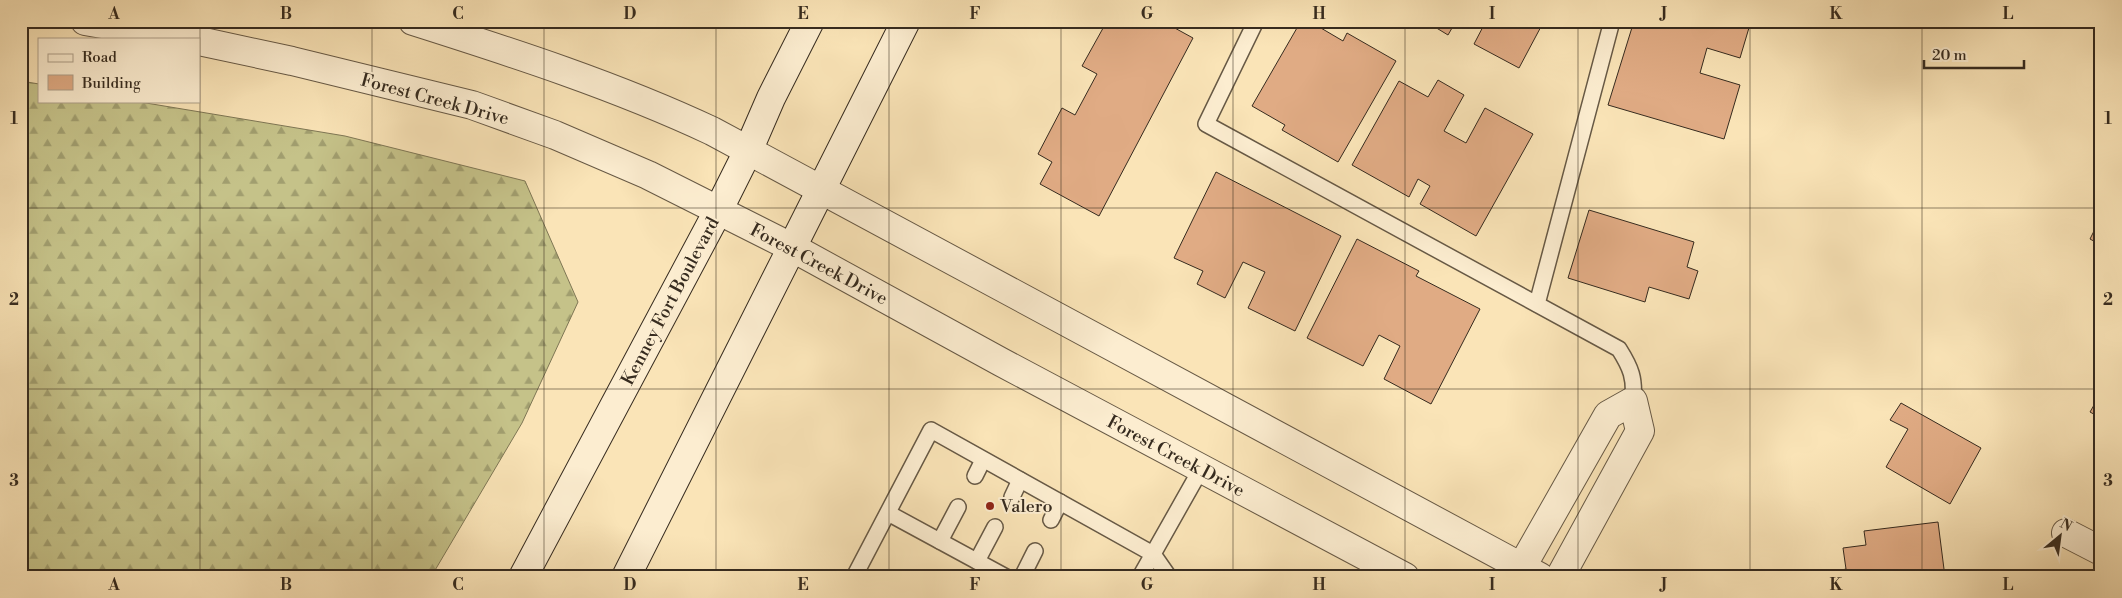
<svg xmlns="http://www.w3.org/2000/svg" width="2122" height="598" viewBox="0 0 2122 598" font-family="'Libre Bodoni',serif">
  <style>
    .forest { fill: url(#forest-firs); stroke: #7e7654 }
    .building { fill: #e0ab84; stroke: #362b1f }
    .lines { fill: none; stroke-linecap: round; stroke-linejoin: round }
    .service-casing { stroke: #675945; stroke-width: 18 }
    .minor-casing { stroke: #675945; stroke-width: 30 }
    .tertiary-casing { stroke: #675945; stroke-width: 30 }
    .secondary-casing { stroke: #362b1f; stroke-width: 30 }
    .service { stroke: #fcedd0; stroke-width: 15 }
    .minor { stroke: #fcedd0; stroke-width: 28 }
    .tertiary { stroke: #fcedd0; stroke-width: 28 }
    .secondary { stroke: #fcedd0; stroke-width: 28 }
    .grid { fill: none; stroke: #362b1f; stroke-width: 1; stroke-opacity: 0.55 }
    .poi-dot { fill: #8f2418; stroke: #fcedd0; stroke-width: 2 }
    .labels { text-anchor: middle; stroke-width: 4; stroke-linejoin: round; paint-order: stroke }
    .street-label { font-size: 18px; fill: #362b1f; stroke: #fcedd0 }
    .poi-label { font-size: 18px; fill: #362b1f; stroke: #fcedd0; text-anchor: start }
    .neatline { fill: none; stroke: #362b1f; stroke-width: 2 }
    .grid-label { font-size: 16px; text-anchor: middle; font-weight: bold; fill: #362b1f }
  </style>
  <defs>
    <pattern id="forest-firs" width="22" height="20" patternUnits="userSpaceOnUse" patternTransform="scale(1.25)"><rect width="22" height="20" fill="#c5c289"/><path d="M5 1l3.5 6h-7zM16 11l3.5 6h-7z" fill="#a19e6f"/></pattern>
  </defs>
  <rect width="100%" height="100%" fill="#fae4b7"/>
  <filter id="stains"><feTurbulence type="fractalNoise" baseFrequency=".004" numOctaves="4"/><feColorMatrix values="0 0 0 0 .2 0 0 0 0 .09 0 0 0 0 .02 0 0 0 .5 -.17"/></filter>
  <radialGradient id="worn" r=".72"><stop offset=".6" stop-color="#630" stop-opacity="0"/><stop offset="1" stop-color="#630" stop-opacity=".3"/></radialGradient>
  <path class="forest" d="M21 81 39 84V101H134L345 136 525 181 578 302 522 423 431 577H21Z"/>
  <g class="building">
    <path d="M1107 21 1120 28 1124 21H1162L1193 38 1099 216 1040 184 1052 162 1038 154 1062 108 1075 115 1097 74 1082 66Z"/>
    <path d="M1301 21H1309L1343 41 1347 33 1396 61 1338 162 1282 130 1285 125 1252 106Z"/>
    <path d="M1425 21H1456L1448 35Z"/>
    <path d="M1486 21H1544L1519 68 1474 44Z"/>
    <path d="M1634 21H1751L1740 58 1707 48 1700 73 1740 85 1724 139 1608 105Z"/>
    <path d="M1438 80 1464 95 1444 131 1466 143 1485 108 1533 134 1476 236 1420 204 1430 186 1418 179 1409 197 1352 165 1399 81 1428 97Z"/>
    <path d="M1216 172 1341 236 1295 331 1248 308 1265 272 1243 262 1225 298 1197 284 1203 271 1174 258Z"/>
    <path d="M1589 210 1694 242 1687 267 1698 271 1689 299 1649 287 1645 302 1568 278Z"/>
    <path d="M2101 217V245L2090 239Z"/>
    <path d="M1357 239 1419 271 1416 276 1480 309 1431 404 1384 379 1400 346 1379 335 1363 366 1307 338Z"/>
    <path d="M2101 393V418L2090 412Z"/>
    <path d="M1901 403 1981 448 1950 504 1886 467 1908 429 1890 420Z"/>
    <path d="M1938 522 1945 577H1843L1842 570 1846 569 1843 548 1866 545 1864 531Z"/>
  </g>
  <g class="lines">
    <g class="service-casing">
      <g id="service">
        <path d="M1256 21 1206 124 1619 349C1631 368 1635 378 1633 401"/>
        <path d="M1537 304 1612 21"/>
        <path d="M975 476 983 460"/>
        <path d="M1012 497 1020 480"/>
        <path d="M888 513 1006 577"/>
        <path d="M1051 520 1060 502"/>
        <path d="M940 541 958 507"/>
        <path d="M977 561 995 527"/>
        <path d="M854 577 931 430 1153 554 1140 577"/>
        <path d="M1022 577 1035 551"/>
        <path d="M1169 577 1153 554 1201 469"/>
      </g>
    </g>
    <g class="minor-casing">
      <g id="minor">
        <path d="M2066 533 2101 551"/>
        <path d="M1516 577 1608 415 1633 401 1640 431 1560 577"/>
      </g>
    </g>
    <g class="tertiary-casing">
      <g id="tertiary">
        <path d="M85 21 188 39"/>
        <path d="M413 21C514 53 616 86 712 131L1540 577"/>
        <path d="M199 41 292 61 472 105 555 135 648 175 793 248 1001 362 1405 577"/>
      </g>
    </g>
    <g class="secondary-casing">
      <g id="secondary">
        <path d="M523 577 718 211 748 151 771 98 810 21"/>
        <path d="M626 577 906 21"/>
      </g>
    </g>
    <use href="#service" class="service"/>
    <use href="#minor" class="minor"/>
    <use href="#tertiary" class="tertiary"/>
    <use href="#secondary" class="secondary"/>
  </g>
  <path class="grid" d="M200 21V577M372 21V577M544 21V577M716 21V577M889 21V577M1061 21V577M1233 21V577M1405 21V577M1578 21V577M1750 21V577M1922 21V577M21 208H2101M21 389H2101"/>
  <circle class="poi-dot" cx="990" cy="506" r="5"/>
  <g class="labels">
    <g class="street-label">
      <text transform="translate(435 99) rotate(15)" y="6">Forest Creek Drive</text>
      <text transform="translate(819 264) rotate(28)" y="6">Forest Creek Drive</text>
      <text transform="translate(670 301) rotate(-62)" y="6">Kenney Fort Boulevard</text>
      <text transform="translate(1176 456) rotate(28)" y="6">Forest Creek Drive</text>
    </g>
    <g class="poi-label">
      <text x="1000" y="512">Valero</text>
    </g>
  </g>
  <rect width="2122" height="598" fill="none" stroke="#fae4b7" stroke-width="55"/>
  <rect x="38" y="38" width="162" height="65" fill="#fcedd0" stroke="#ad9f89"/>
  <rect x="48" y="54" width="25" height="8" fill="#fcedd0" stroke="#ad9f89"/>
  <text x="82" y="62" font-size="15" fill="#362b1f">Road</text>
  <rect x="48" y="75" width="25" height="15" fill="#e0ab84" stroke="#ad9f89"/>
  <text x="82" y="88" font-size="15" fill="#362b1f">Building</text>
  <g transform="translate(2060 536) rotate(29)" stroke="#fcedd0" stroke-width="4" paint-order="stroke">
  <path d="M0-4L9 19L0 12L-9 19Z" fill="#362b1f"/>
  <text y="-8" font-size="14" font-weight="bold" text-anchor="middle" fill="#362b1f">N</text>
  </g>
  <path d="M1924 60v8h100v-8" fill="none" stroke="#362b1f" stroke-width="2.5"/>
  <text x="1932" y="60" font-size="15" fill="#362b1f" stroke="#fcedd0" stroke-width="4" paint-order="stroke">20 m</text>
  <rect x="28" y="28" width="2066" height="542" class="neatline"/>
  <g class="grid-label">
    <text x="114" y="19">A</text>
    <text x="286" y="19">B</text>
    <text x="458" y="19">C</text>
    <text x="630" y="19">D</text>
    <text x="803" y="19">E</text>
    <text x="975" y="19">F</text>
    <text x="1147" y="19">G</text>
    <text x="1319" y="19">H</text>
    <text x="1492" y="19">I</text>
    <text x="1664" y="19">J</text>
    <text x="1836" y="19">K</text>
    <text x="2008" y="19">L</text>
    <text x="14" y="124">1</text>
    <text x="2108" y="124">1</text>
    <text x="14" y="305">2</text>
    <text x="2108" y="305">2</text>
    <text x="14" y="486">3</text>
    <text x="2108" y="486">3</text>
    <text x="114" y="590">A</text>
    <text x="286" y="590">B</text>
    <text x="458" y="590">C</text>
    <text x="630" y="590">D</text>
    <text x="803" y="590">E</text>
    <text x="975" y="590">F</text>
    <text x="1147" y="590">G</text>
    <text x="1319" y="590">H</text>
    <text x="1492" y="590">I</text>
    <text x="1664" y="590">J</text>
    <text x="1836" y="590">K</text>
    <text x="2008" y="590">L</text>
  </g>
  <rect width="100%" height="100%" filter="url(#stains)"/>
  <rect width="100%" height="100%" fill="url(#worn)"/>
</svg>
